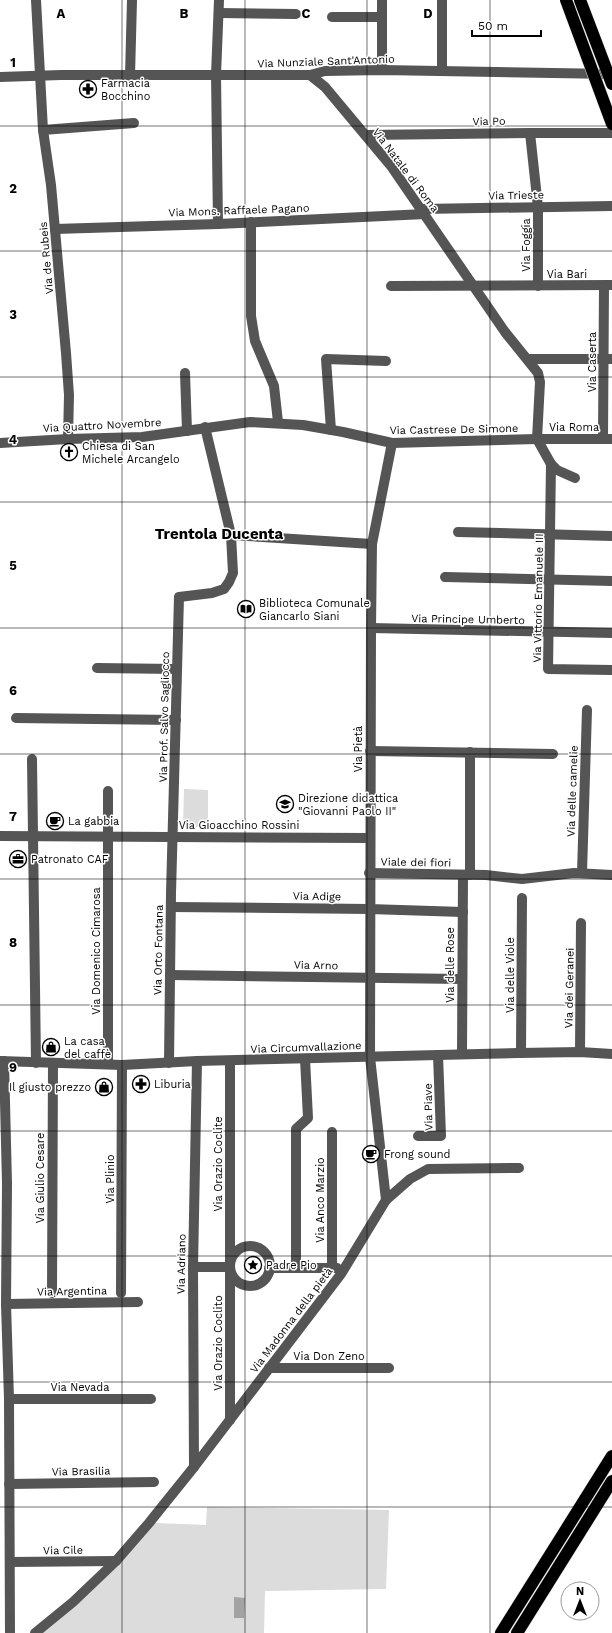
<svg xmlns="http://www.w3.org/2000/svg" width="612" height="1633" viewBox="0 0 612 1633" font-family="'Work Sans',sans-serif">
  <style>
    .green { fill: #dcdcdc }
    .water { fill: #a3a3a3 }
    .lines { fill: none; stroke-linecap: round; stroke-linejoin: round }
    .highway-casing { stroke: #dbdbdb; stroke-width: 13 }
    .minor { stroke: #555; stroke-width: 10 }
    .highway { stroke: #000; stroke-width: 12 }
    .highway-bridge-casing { stroke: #dbdbdb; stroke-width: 13; stroke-linecap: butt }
    .highway-bridge { stroke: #000; stroke-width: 12 }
    .grid { fill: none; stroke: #000; stroke-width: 1; stroke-opacity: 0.55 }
    .labels { text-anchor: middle; stroke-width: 3; stroke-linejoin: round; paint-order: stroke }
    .street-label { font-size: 11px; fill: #000; stroke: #fff }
    .poi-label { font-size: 11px; fill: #000; stroke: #fff; text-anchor: start }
    .district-label { font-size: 15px; font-weight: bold; fill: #000; stroke: #fff }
    .grid-label { font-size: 13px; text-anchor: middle; font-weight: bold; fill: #000; stroke: #fff; stroke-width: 3; stroke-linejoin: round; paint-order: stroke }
  </style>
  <rect width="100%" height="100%" fill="#fff"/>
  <g class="green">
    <path d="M184 789 208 790V827H183Z"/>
    <path d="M207 1507 389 1510 386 1589 265 1591 264 1633H42L155 1523 206 1525Z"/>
  </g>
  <path class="water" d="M234 1597 245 1598 244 1618H234Z"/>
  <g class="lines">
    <g class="highway-casing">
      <g id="highway">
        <path d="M501 1633 612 1456"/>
        <path d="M517 1633 612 1481"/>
      </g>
    </g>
    <g class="minor">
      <path d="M36 0 43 130 51 185 66 353 69 395 68 439"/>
      <path d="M442 0V71"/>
      <path d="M219 13 296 14"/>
      <path d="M332 17H382"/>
      <path d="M382 70V0"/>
      <path d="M310 75 325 87 391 166 505 332 538 373 540 382 537 439"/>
      <path d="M130 76 132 0"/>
      <path d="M0 77 61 75H310L325 71 382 70 612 74"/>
      <path d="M43 130 134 123"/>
      <path d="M530 133 538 207V286"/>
      <path d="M366 135 530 133H612"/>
      <path d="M421 209 612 206"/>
      <path d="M251 222V316L255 341 274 386 278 422"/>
      <path d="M218 224 216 75 219 0"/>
      <path d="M55 229 218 224 425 214"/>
      <path d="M391 286 612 285"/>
      <path d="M528 359H612"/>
      <path d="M185 373 187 431"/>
      <path d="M331 430 326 359 386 361"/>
      <path d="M537 439 551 464 548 669 612 670"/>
      <path d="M603 439 604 285"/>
      <path d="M0 443 68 439 142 437 250 422 303 425 343 432 392 443 537 439H612"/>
      <path d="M551 464 557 470 575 478"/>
      <path d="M458 532 612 536"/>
      <path d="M231 535 372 544"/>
      <path d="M445 577 612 581"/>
      <path d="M371 628 612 633"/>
      <path d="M97 668 176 669"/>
      <path d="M16 718 176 720"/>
      <path d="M370 751 553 754"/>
      <path d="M470 752V875"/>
      <path d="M32 759 36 1063"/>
      <path d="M108 791V1064"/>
      <path d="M0 836 369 838"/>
      <path d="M369 873 486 875 522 879 574 873 612 875"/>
      <path d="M582 873 587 710"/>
      <path d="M171 907 369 909 463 912"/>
      <path d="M170 975 462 979"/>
      <path d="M580 1052 581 923"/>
      <path d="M521 1053 522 898"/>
      <path d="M462 1054 463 875"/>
      <path d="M0 1061 122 1065 197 1061 519 1053 580 1052 612 1054"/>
      <path d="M4 1061 7 1184 6 1304 9 1399 10 1633"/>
      <path d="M230 1061V1420"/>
      <path d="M169 1063 171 893 179 597 212 593 224 589 229 582 233 573 231 535 205 427"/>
      <path d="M332 1132V1268"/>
      <path d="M418 1136H441L438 1055"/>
      <path d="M386 1200 410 1179 428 1169 519 1168"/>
      <circle cx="250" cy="1266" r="20"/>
      <path d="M193 1267H230"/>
      <path d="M269 1268H337"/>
      <path d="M296 1268V1129L308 1118 305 1059"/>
      <path d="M52 1293 53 1063"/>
      <path d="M121 1293 122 1065"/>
      <path d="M6 1304 138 1302"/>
      <path d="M269 1368H389"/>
      <path d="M9 1399H151"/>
      <path d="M194 1467 193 1267 197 1061"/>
      <path d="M9 1484 154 1482"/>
      <path d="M10 1562 116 1561"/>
      <path d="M35 1633 73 1602 116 1561 149 1523 194 1467 341 1274 386 1200 370 1057 371 628 372 544 392 443"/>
    </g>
    <use href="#highway" class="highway"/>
    <g class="highway-bridge-casing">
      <g id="highway-bridge">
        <path d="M566 0 612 124"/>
        <path d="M580 0 612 84"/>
      </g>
    </g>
    <use href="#highway-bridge" class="highway-bridge"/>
  </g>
  <path class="grid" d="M122 0V1633M245 0V1633M367 0V1633M490 0V1633M0 126H612M0 251H612M0 377H612M0 502H612M0 628H612M0 754H612M0 879H612M0 1005H612M0 1131H612M0 1256H612M0 1382H612M0 1507H612"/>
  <defs>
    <g id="pharmacy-ring" transform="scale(0.9)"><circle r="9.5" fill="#fff" stroke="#000" stroke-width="1.5"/><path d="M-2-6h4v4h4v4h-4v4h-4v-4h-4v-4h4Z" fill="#000"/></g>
    <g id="church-ring" transform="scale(0.9)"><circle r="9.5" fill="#fff" stroke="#000" stroke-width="1.5"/><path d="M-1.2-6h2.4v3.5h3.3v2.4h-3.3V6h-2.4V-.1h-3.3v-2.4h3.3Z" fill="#000"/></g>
    <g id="library-ring" transform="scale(0.9)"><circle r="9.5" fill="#fff" stroke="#000" stroke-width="1.5"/><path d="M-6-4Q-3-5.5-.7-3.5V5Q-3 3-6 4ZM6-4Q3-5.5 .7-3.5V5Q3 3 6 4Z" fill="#000"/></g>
    <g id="school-ring" transform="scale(0.9)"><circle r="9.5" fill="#fff" stroke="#000" stroke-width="1.5"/><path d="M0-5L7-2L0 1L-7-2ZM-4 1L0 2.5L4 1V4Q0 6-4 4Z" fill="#000"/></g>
    <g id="cafe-ring" transform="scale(0.9)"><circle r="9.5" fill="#fff" stroke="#000" stroke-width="1.5"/><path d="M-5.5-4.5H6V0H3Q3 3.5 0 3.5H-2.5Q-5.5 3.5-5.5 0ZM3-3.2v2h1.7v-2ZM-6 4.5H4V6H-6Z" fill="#000"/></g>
    <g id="office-ring" transform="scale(0.9)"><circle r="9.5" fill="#fff" stroke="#000" stroke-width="1.5"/><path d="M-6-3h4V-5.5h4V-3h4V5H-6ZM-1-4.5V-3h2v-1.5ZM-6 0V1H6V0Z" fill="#000"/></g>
    <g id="shop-ring" transform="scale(0.9)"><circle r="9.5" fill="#fff" stroke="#000" stroke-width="1.5"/><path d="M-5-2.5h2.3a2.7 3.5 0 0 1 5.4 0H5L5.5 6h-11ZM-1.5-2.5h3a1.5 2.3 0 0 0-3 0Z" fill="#000"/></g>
    <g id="sight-ring" transform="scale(0.9)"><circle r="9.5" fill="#fff" stroke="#000" stroke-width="1.5"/><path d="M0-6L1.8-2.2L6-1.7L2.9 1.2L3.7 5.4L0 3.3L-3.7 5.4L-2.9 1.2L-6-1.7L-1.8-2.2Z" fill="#000"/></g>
  </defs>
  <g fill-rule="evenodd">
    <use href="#pharmacy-ring" x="88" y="89"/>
    <use href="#church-ring" x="69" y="452"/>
    <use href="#library-ring" x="246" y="609"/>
    <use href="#school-ring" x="285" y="804"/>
    <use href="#cafe-ring" x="55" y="821"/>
    <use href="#office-ring" x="18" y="859"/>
    <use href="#shop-ring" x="51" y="1047"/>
    <use href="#pharmacy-ring" x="141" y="1084"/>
    <use href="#shop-ring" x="104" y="1087"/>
    <use href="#cafe-ring" x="371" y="1154"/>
    <use href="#sight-ring" x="253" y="1265"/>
  </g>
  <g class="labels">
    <g class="street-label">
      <text transform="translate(326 61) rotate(-2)" y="4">Via Nunziale Sant'Antonio</text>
      <text transform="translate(489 121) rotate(-1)" y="4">Via Po</text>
      <text transform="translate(406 170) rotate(53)" y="4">Via Natale di Roma</text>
      <text transform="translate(516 195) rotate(-1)" y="4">Via Trieste</text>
      <text transform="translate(239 210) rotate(-2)" y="4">Via Mons. Raffaele Pagano</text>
      <text transform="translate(526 245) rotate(-90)" y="4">Via Foggia</text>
      <text transform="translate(46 258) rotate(-95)" y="4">Via de Rubeis</text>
      <text x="567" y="278">Via Bari</text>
      <text transform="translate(592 362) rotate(-90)" y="4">Via Caserta</text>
      <text transform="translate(102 425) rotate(-3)" y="4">Via Quattro Novembre</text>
      <text x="574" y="431">Via Roma</text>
      <text transform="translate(454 429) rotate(-1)" y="4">Via Castrese De Simone</text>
      <text transform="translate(538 598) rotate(-89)" y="4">Via Vittorio Emanuele III</text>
      <text transform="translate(468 619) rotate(1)" y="4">Via Principe Umberto</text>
      <text transform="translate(164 717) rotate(-89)" y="4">Via Prof. Salvo Sagliocco</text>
      <text transform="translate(358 749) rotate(-90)" y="4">Via Pietà</text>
      <text transform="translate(572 791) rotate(-88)" y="4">Via delle camelie</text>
      <text x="239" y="829">Via Gioacchino Rossini</text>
      <text transform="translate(416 862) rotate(1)" y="4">Viale dei fiori</text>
      <text transform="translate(317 896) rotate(1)" y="4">Via Adige</text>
      <text transform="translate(158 950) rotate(-89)" y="4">Via Orto Fontana</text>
      <text transform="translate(96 951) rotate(-90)" y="4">Via Domenico Cimarosa</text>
      <text transform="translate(316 965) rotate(1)" y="4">Via Arno</text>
      <text transform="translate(450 965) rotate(-90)" y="4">Via delle Rose</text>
      <text transform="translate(510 975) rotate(-90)" y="4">Via delle Viole</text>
      <text transform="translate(569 988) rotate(-89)" y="4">Via dei Geranei</text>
      <text transform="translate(306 1047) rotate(-2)" y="4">Via Circumvallazione</text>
      <text transform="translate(428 1107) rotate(-91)" y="4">Via Piave</text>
      <text transform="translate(218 1164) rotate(-90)" y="4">Via Orazio Coclite</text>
      <text transform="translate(40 1178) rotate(-90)" y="4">Via Giulio Cesare</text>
      <text transform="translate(110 1179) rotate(-90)" y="4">Via Plinio</text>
      <text transform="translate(320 1200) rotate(-90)" y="4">Via Anco Marzio</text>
      <text transform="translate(181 1264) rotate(-89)" y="4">Via Adriano</text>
      <text transform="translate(72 1291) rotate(-1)" y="4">Via Argentina</text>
      <text transform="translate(291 1320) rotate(-53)" y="4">Via Madonna della pietà</text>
      <text transform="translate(218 1343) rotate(-90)" y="4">Via Orazio Coclito</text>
      <text x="329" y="1360">Via Don Zeno</text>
      <text x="80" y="1391">Via Nevada</text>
      <text transform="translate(81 1471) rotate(-1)" y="4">Via Brasilia</text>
      <text transform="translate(63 1550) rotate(-1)" y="4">Via Cile</text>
    </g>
    <g class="poi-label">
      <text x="101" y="87">Farmacia<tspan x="101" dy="13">Bocchino</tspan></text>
      <text x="82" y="450">Chiesa di San<tspan x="82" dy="13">Michele Arcangelo</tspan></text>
      <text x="259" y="607">Biblioteca Comunale<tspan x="259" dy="13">Giancarlo Siani</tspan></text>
      <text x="298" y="802">Direzione didattica<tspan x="298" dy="13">"Giovanni Paolo II"</tspan></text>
      <text x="68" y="825">La gabbia</text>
      <text x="31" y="863">Patronato CAF</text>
      <text x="64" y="1045">La casa<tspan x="64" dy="13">del caffè</tspan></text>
      <text x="154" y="1088">Liburia</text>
      <text x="91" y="1091" text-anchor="end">Il giusto prezzo</text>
      <text x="384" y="1158">Frong sound</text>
      <text x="266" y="1269">Padre Pio</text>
    </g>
    <g class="district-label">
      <text x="219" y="539">Trentola Ducenta</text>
    </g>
  </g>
  <g class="grid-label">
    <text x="61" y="18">A</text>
    <text x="184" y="18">B</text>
    <text x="306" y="18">C</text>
    <text x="428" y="18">D</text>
    <text x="13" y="67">1</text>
    <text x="13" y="193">2</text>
    <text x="13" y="319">3</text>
    <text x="13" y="444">4</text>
    <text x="13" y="570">5</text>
    <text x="13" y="695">6</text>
    <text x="13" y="821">7</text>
    <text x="13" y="947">8</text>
    <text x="13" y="1072">9</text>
  </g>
  <g transform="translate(580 1601)"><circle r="19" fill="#ffffff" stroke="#999999"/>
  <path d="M0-3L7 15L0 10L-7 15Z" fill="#000000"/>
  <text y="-6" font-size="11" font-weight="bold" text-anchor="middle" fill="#000000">N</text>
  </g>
  <path d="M472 30v6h69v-6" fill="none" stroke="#000000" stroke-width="2"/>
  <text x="478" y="30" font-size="12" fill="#000000" stroke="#ffffff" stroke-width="3" paint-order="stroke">50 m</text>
</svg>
